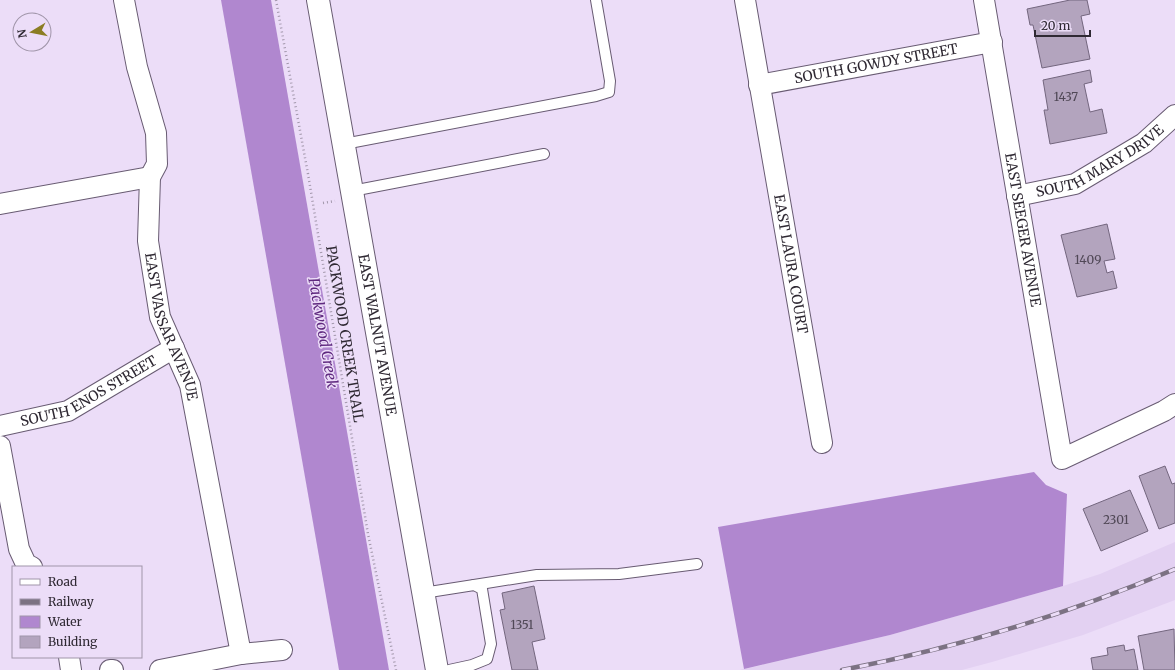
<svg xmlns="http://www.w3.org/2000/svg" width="1175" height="670" viewBox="0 0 1175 670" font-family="Merriweather,serif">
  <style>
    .built { fill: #e3d1f2 }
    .water { fill: #b087cf }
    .building { fill: #b3a4be; stroke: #73667e }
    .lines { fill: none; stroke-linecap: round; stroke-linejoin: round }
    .service-casing { stroke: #685b72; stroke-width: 12 }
    .minor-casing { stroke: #685b72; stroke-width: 22 }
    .secondary-casing { stroke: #685b72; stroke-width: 24 }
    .path { stroke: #a398ac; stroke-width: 2.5; stroke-dasharray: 1 3; stroke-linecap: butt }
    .service { stroke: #fff; stroke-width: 10 }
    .minor { stroke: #fff; stroke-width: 20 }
    .secondary { stroke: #fff; stroke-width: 22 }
    .rail-casing { stroke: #7c7283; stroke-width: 4.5 }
    .rail { stroke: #ecddf8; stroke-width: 3; stroke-dasharray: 9; stroke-linecap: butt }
    .labels { text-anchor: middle; stroke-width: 3; stroke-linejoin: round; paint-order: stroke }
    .number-label { font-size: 12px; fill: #504856 }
    .street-label { font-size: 14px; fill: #2f2933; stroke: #ecddf8 }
    .water-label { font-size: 15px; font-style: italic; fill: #5f297f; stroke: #ecddf8 }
  </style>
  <rect width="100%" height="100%" fill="#ecddf8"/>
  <path class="built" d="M1175 542V600L1083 635 992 662 962 670H740L890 635 1063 586 1100 574Z"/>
  <g class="water">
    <path d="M221 0H271L389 670H339Z"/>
    <path d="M1034 472 1046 485 1067 494 1063 586 890 635 744 669 718 527Z"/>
  </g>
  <g class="building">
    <path d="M1070 0H1087L1090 14 1081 16 1090 59 1042 68 1033 25H1030L1027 9Z"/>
    <path d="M1090 70 1092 82 1084 84 1090 112 1102 109 1107 133 1050 144 1044 110H1048L1043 80Z"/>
    <path d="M1107 224 1115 259 1104 261 1107 273 1113 271 1117 288 1077 297 1061 235Z"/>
    <path d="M1165 466 1172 484 1175 483V523L1159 529 1139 476Z"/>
    <path d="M1130 490 1148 531 1101 551 1083 509Z"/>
    <path d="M534 586 545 639 532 642 538 670H512L500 610 505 609 502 593Z"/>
    <path d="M1174 629 1175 670H1144L1138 636Z"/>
    <path d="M1124 645 1125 651 1134 649 1138 670H1093L1091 658 1108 655 1107 648Z"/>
  </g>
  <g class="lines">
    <g class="service-casing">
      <g id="service">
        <path d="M344 144 596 96 609 92 610 81 596 0"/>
        <path d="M352 191 544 154"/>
        <path d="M474 585 537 575 619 574 697 564"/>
        <path d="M423 593 474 585 482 589 491 644 487 659 472 665 449 670"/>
      </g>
    </g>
    <g class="minor-casing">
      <g id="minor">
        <path id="s1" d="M124 0 137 67 156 133 157 164 150 177 148 241 160 317 190 385 241 654"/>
        <path id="s2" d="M745 0 822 443"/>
        <path id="s3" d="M984 0 1062 459 1164 411 1175 404"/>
        <path id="s4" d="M759 85 992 42"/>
        <path id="s5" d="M1017 196 1075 184 1144 143 1175 115"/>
        <path d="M0 204 150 177"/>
        <path id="s6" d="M0 426 68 411 174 348"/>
        <path d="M0 446 19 549 26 564 32 567"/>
        <path d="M69 657 71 670"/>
        <path d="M110 670H113"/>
        <path d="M160 670 241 654 282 650"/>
      </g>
    </g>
    <g class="secondary-casing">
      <g id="secondary">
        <path id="s7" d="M318 0 437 670"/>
      </g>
    </g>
    <g class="path">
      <path d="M276 0 308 174 368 534 396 670"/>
      <path d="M323 203 335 201"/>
    </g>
    <use href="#service" class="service"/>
    <use href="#minor" class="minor"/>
    <use href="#secondary" class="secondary"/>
    <g class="rail-casing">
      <path id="rail" d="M842 670C957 648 1068 614 1175 569"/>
    </g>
    <use href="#rail" class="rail"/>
  </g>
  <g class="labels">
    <g class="number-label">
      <text x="1066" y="101">1437</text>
      <text x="1088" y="264">1409</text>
      <text x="1116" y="524">2301</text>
      <text x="522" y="629">1351</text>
    </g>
    <g class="street-label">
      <text dy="5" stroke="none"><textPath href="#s4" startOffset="119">SOUTH GOWDY STREET</textPath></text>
      <text dy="5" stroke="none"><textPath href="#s5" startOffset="91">SOUTH MARY DRIVE</textPath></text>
      <text dy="5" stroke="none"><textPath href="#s3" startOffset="233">EAST SEEGER AVENUE</textPath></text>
      <text dy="5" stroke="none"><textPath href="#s2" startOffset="268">EAST LAURA COURT</textPath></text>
      <text dy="5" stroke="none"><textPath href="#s1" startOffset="336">EAST VASSAR AVENUE</textPath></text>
      <text transform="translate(345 334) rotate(81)" y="5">PACKWOOD CREEK TRAIL</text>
      <text dy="5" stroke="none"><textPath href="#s7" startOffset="340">EAST WALNUT AVENUE</textPath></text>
      <text dy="5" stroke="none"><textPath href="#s6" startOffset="96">SOUTH ENOS STREET</textPath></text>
    </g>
    <g class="water-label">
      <text transform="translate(323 333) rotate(80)" y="5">Packwood Creek</text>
    </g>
  </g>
  <rect x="12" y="566" width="130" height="92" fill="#ecddf8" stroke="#a095a9"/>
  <rect x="20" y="579" width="20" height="6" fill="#ffffff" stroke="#a095a9"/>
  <text x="48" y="586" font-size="12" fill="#2f2933">Road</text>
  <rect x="20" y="599" width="20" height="6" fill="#7c7283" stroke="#a095a9"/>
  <text x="48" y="606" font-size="12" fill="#2f2933">Railway</text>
  <rect x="20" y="616" width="20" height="12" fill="#b087cf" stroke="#a095a9"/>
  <text x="48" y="626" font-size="12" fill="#2f2933">Water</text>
  <rect x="20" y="636" width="20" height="12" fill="#b3a4be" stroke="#a095a9"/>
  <text x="48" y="646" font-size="12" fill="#2f2933">Building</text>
  <g transform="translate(32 32) rotate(260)"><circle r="19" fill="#ecddf8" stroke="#a095a9"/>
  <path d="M0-3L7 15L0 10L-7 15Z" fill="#8b7d23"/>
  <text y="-6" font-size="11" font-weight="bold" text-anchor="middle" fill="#2f2933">N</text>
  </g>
  <path d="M1035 30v6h55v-6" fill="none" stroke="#2f2933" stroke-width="2"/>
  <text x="1041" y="30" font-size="12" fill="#2f2933" stroke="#ecddf8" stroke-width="3" paint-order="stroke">20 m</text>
</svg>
